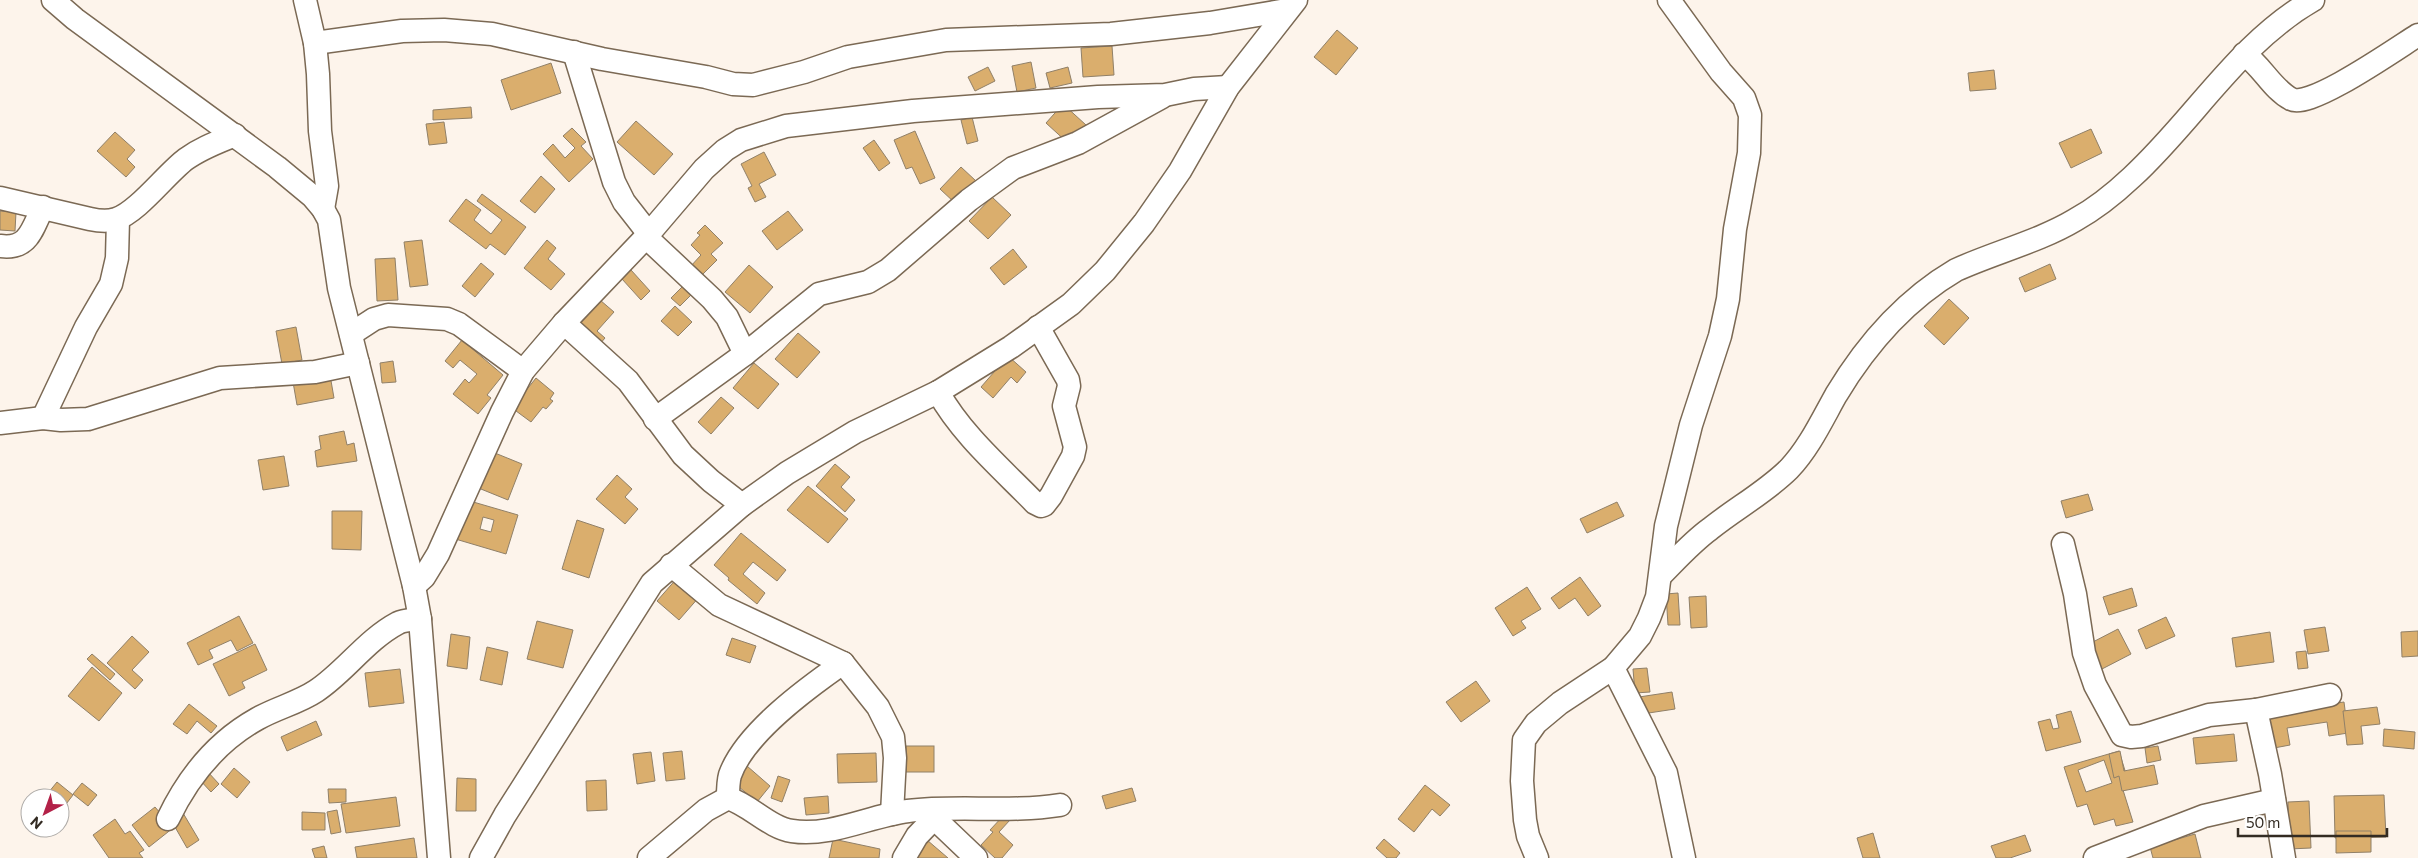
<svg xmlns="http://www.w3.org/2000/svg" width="2418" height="858" viewBox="0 0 2418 858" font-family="Commissioner,sans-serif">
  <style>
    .building { fill: #daae6d; stroke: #908068; fill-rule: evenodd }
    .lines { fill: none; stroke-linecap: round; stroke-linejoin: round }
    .street-casing { stroke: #7b6954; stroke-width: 25 }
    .street { stroke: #fff; stroke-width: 22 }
  </style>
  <rect width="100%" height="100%" fill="#fdf4eb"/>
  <g class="building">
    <path d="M1337 30 1358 48 1336 75 1314 57Z"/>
    <path d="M1112 46 1114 75 1083 77 1081 48Z"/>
    <path d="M1031 62 1036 88 1017 92 1012 66Z"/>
    <path d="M551 63 561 93 511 110 501 80Z"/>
    <path d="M988 67 995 81 975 91 968 77Z"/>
    <path d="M1068 67 1072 83 1050 88 1046 73Z"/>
    <path d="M1994 70 1996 89 1970 91 1968 73Z"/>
    <path d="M1063 104 1086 125 1069 144 1046 123Z"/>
    <path d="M471 107 472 118 433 120V110Z"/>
    <path d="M972 117 978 141 967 144 961 120Z"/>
    <path d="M636 121 673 154 654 175 617 142Z"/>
    <path d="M444 122 447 143 429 145 426 124Z"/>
    <path d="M572 128 586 142 581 146 593 159 569 182 543 154 553 144 565 158 575 148 563 136Z"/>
    <path d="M2091 129 2102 153 2071 168 2059 143Z"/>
    <path d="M915 131 935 178 920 184 912 167 906 169 894 140Z"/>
    <path d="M115 132 135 150 127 159 135 167 126 177 97 151Z"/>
    <path d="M874 140 890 163 879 171 863 148Z"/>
    <path d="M764 152 776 175 759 184 766 197 755 202 748 188 752 186 741 164Z"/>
    <path d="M961 167 976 181 955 203 940 189Z"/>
    <path d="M541 176 555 189 535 213 520 201Z"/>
    <path d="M482 194 526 227 505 255 490 244 486 249 449 221 466 199 481 210 474 220 491 234 502 220 477 201Z"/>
    <path d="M992 197 1011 215 988 239 969 221Z"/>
    <path d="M0 211 16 212 15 231 0 230Z"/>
    <path d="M788 211 803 230 777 250 762 231Z"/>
    <path d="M705 225 723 243 711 254 717 260 700 277 690 267 701 255 691 245 700 235 697 233Z"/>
    <path d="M422 240 428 285 410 287 404 242Z"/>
    <path d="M547 240 556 248 548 259 565 274 551 290 524 268Z"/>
    <path d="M1013 249 1027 267 1004 285 990 268Z"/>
    <path d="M395 258 398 300 377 301 375 259Z"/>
    <path d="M481 263 494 274 475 297 462 286Z"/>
    <path d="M2050 264 2056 279 2025 292 2019 278Z"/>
    <path d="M749 265 773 287 750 313 725 292Z"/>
    <path d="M631 270 650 291 641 300 622 279Z"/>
    <path d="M685 284 693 293 680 306 671 298Z"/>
    <path d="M1949 299 1969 318 1944 345 1924 326Z"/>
    <path d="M600 300 614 312 597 331 605 338 599 345 577 327Z"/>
    <path d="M675 306 692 322 678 336 661 321Z"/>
    <path d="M296 327 302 360 282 364 276 331Z"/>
    <path d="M798 333 820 352 797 378 775 359Z"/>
    <path d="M462 340 503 375 487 395 491 398 478 414 453 394 465 379 469 383 477 374 460 360 453 368 445 361Z"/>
    <path d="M1008 356 1026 372 1017 383 1011 377 993 398 981 387Z"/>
    <path d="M393 361 396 382 382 383 380 363Z"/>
    <path d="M754 363 779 384 758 409 733 388Z"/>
    <path d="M330 375 334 398 297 405 293 382Z"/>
    <path d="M536 378 554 393 550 399 553 401 546 409 543 407 531 422 512 408Z"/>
    <path d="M721 397 734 408 711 434 698 422Z"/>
    <path d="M344 431 347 445 354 443 357 461 317 467 315 451 321 449 319 436Z"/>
    <path d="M490 451 522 464 508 500 476 487Z"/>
    <path d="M284 456 289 486 263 490 258 460Z"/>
    <path d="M835 464 850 477 841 487 855 500 845 512 816 486Z"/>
    <path d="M617 475 632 489 625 497 638 509 625 524 596 499Z"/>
    <path d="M808 486 848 519 828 543 787 510Z"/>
    <path d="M2088 494 2093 510 2066 518 2061 501Z"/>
    <path d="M463 499 518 515 506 554 452 538ZM483 517 494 520 491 532 480 529Z"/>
    <path d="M1617 502 1624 516 1587 533 1580 519Z"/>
    <path d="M332 511H362L361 550 332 549Z"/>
    <path d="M577 520 604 529 589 578 562 569Z"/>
    <path d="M741 533 786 570 777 581 753 562 743 574 765 593 757 604 728 580 729 578 714 565Z"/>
    <path d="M678 577 700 596 679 620 657 601Z"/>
    <path d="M1580 577 1601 606 1588 616 1575 598 1559 609 1551 598Z"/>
    <path d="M1527 587 1541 609 1521 621 1526 628 1513 636 1495 608Z"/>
    <path d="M2132 588 2137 606 2109 615 2103 597Z"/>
    <path d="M1678 593 1680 625H1668L1666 594Z"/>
    <path d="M1706 596 1707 627 1691 628 1689 597Z"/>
    <path d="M239 616 253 643 237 651 231 640 209 650 213 658 198 665 187 643Z"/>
    <path d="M2166 617 2175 636 2146 649 2138 630Z"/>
    <path d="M537 621 573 630 563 668 527 659Z"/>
    <path d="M2325 627 2329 651 2308 654 2304 630Z"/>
    <path d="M2118 629 2131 654 2102 669 2089 644Z"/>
    <path d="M2418 631V656L2402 657 2401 632Z"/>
    <path d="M2270 632 2274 662 2236 667 2232 638Z"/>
    <path d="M451 634 470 637 467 669 447 666Z"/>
    <path d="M132 636 149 652 132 670 143 680 135 689 107 663Z"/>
    <path d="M732 638 756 646 750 663 726 655Z"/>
    <path d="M255 644 267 670 242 682 245 688 229 696 213 664Z"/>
    <path d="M487 647 508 652 502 685 480 680Z"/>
    <path d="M2306 651 2308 668 2298 669 2296 652Z"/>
    <path d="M92 654 115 674 110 680 87 659Z"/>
    <path d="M92 667 122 693 99 721 68 696Z"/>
    <path d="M1647 668 1650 692 1635 693 1633 669Z"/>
    <path d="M400 669 404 703 369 707 365 673Z"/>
    <path d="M1476 681 1490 701 1461 722 1446 702Z"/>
    <path d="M1672 692 1675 709 1642 714 1639 697Z"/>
    <path d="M2344 702 2348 733 2329 736 2327 722 2287 728 2290 745 2274 748 2269 713Z"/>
    <path d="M189 704 217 726 211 733 197 721 187 734 173 724Z"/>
    <path d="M2377 707 2380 724 2361 726 2363 744 2347 745 2343 711Z"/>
    <path d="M2071 711 2081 742 2046 751 2038 722 2050 719 2053 729 2059 728 2056 715Z"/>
    <path d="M316 721 322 735 287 751 281 737Z"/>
    <path d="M2384 729 2415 732 2414 749 2383 746Z"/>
    <path d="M2234 734 2237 761 2196 764 2193 738Z"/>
    <rect x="906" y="746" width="28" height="26"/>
    <path d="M2158 746 2161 760 2147 763 2145 748Z"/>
    <path d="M682 751 685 779 666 781 663 753Z"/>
    <path d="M2119 751 2130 787 2123 790 2133 822 2116 826 2114 819 2094 825 2087 804 2077 807 2064 767ZM2104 760 2112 783 2086 792 2078 770Z"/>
    <path d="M2120 751 2124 771 2154 765 2158 784 2122 791 2119 776 2114 778 2109 754Z"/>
    <path d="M651 752 655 781 637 784 633 754Z"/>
    <path d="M876 753 877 782 838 783 837 754Z"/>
    <path d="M747 766 770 786 757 802 733 782Z"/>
    <path d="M234 768 250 782 237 798 221 784Z"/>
    <path d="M207 771 219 784 211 792 199 779Z"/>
    <path d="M778 776 790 780 782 802 771 798Z"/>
    <path d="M457 778 476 779V811H456Z"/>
    <path d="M606 780 607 810 587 811 586 781Z"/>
    <path d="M57 782 73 795 60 812V798H44Z"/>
    <path d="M82 783 97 795 88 806 73 794Z"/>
    <path d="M1425 785 1450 805 1440 816 1432 809 1414 832 1398 819Z"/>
    <path d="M1132 788 1136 801 1106 809 1102 796Z"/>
    <path d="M328 789H346V802L329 803Z"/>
    <path d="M2384 795 2386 837 2335 838 2334 796Z"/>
    <path d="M828 796 829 813 806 815 804 798Z"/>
    <path d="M396 797 400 826 346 833 341 804Z"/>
    <path d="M2309 801 2311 848 2289 849 2288 802Z"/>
    <path d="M155 807 173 828 149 847 132 825Z"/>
    <path d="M337 810 341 832 331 834 327 812Z"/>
    <path d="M302 812 325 813V830H302Z"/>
    <path d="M183 813 199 840 187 848 171 820Z"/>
    <path d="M1004 815 1010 820 999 832 1013 845 1002 858H995L981 845 993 832 990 830Z"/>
    <path d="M115 819 125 834 130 831 144 850 139 853 143 858H109L93 835Z"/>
    <path d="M2336 831H2371V852L2336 853Z"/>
    <path d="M1873 833 1880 858H1863L1857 838Z"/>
    <path d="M2195 834 2201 858H2153L2150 847Z"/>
    <path d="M2025 835 2031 851 2010 858H1996L1991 846Z"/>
    <path d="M414 838 417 858H357L355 847Z"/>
    <path d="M833 839 880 849 879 858H829Z"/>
    <path d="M1384 839 1400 853 1396 858H1387L1376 848Z"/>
    <path d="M927 840 948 858H912Z"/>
    <path d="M324 846 327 858H315L312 849Z"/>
  </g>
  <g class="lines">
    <g class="street-casing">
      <g id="street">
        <path d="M53 0 75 19 277 167 312 196 323 209 329 220 339 288 414 586 420 619 439 858"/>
        <path d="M305 0 315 43 318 74 320 131 327 186 323 209"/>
        <path d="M315 43 402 31 444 30 492 34 602 59 706 77 733 84 753 85 804 72 848 57 946 40 1111 34 1210 23 1287 10"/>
        <path d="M574 52 614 182 624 202 649 234"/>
        <path d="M2244 54C2262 66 2272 89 2291 99 2309 110 2397 48 2418 35"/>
        <path d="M0 198 90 219C99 221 108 222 116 219 137 213 167 173 186 159 201 148 218 142 235 135"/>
        <path d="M646 237 712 299 727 317 745 354"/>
        <path d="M0 246C29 250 32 229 43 207"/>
        <path d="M564 323 628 381 683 455 711 481 742 505"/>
        <path d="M351 334 374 319 388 315 447 319 459 324 523 371"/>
        <path d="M938 392C962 435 1001 468 1035 503L1041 506 1044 505 1051 496 1073 456 1075 447 1064 406 1069 386 1068 380 1038 327"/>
        <path d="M43 418 86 327 111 284 117 258 118 219"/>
        <path d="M655 419 745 354 819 294 868 282 888 270 969 200 1013 168 1078 143 1162 97"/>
        <path d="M0 423 43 418 61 420 88 419 220 378 315 372 358 363"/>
        <path d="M2063 544 2075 594 2084 653 2095 685 2122 735 2131 737 2142 736 2209 715 2256 710 2330 695"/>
        <path d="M671 565 719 605 843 663 878 707 893 737 895 758 892 814"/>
        <path d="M1661 575C1677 559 1692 542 1710 529 1736 508 1766 492 1789 469 1809 448 1822 420 1836 395 1866 345 1905 300 1956 270 1993 253 2040 241 2075 220 2095 209 2115 193 2132 177 2194 120 2238 43 2313 0"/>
        <path d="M414 586 424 577 438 554 502 412 523 371 564 323 646 237 704 169 725 150 741 140 786 126 913 111 1098 97 1165 95 1194 89 1228 87"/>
        <path d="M1613 668 1666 773 1684 858"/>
        <path d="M2256 710 2270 774 2284 858"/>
        <path d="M728 798C728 791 728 782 730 775 745 733 807 688 843 663"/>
        <path d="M934 818 976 858"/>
        <path d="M168 819C188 777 216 742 257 719 276 708 298 703 316 691 345 672 366 640 398 623 404 620 413 620 420 619"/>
        <path d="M481 858 505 815 652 583 742 505 787 473 855 432 938 392 1011 347 1071 304 1105 271 1144 223 1180 171 1228 87 1296 0"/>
        <path d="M649 858 706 810 728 798C750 805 770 828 792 831 831 837 869 816 908 811 958 805 1009 813 1060 805"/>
        <path d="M904 858 917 836 942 810"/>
        <path d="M1537 858 1528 836 1525 820 1522 781 1524 740 1536 723 1560 703 1613 668 1640 636 1649 618 1657 597 1666 526 1691 425 1720 336 1728 299 1735 229 1749 153 1750 115 1744 98 1721 72 1669 0"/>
        <path d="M2095 858 2204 816 2274 800"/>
      </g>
    </g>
    <use href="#street" class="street"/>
  </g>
  <g transform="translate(45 813) rotate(221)"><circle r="24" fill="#ffffff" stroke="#adaaa7"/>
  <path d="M0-4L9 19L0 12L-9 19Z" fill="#b32148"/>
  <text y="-8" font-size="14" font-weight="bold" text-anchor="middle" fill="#332b22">N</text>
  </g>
  <path d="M2238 828v8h149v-8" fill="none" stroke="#332b22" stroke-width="2.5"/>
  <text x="2246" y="828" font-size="15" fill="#332b22" stroke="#ffffff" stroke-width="4" paint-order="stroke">50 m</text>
</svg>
